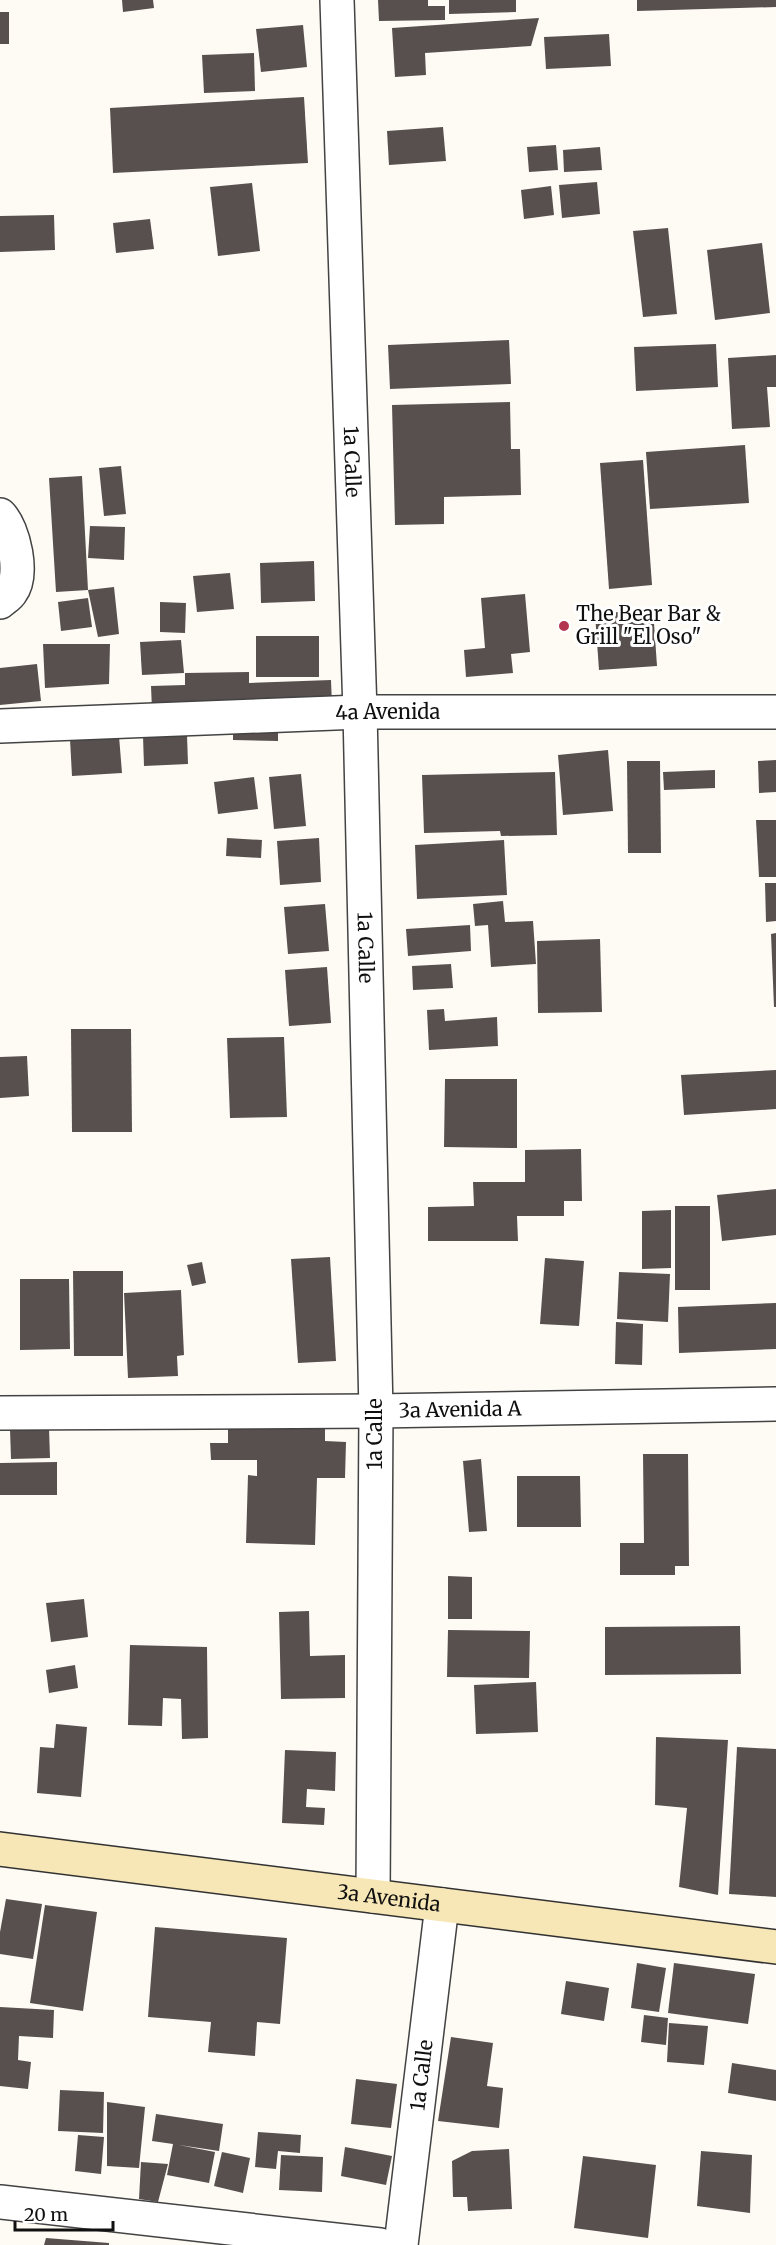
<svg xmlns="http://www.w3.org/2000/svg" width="776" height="2245" viewBox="0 0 776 2245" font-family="Merriweather,serif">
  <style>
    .building { fill: #58504e }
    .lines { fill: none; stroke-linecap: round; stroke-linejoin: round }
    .street-casing { stroke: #434343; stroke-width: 36 }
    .secondary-casing { stroke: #323232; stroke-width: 36 }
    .street { stroke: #fff; stroke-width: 33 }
    .secondary { stroke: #f7e6b6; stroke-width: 33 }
    .poi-dot { fill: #b4354f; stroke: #fff; stroke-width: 2 }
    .labels { text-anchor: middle; stroke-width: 6; stroke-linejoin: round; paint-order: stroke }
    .street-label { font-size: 20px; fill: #101010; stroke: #fff }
    .poi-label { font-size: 20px; fill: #101010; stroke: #fff; text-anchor: start }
  </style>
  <rect width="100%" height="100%" fill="#fefbf5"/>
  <g class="building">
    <path d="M122 0H153L154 8 123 12Z"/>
    <path d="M378 0H428V6H445V20L379 21Z"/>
    <path d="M449 0H516V12L449 14Z"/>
    <path d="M637 0H776V7L637 11Z"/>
    <rect x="0" y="12" width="9" height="32"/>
    <path d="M539 18 531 46 425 53 426 75 395 77 392 28Z"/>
    <path d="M303 25 307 67 261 72 256 29Z"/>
    <path d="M609 34 611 66 546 69 544 37Z"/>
    <path d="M254 53 255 91 204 93 202 55Z"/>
    <path d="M304 97 308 163 113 173 110 108Z"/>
    <path d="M443 127 446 161 389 165 387 131Z"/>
    <path d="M556 145 558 170 529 172 527 147Z"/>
    <path d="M600 147 602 170 564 172 563 150Z"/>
    <path d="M597 182 600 214 562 218 559 185Z"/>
    <path d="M252 183 260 251 218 256 210 187Z"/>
    <path d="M551 186 554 215 524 219 521 190Z"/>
    <path d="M54 215 55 250 0 252V216Z"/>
    <path d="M150 219 154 249 116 253 113 223Z"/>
    <path d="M668 228 677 314 643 317 633 231Z"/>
    <path d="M762 243 770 313 715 320 707 250Z"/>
    <path d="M509 340 511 384 390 389 388 345Z"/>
    <path d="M716 344 718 387 636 391 634 347Z"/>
    <path d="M776 355V387H767L770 427 732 429 728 358Z"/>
    <path d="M510 402 511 449H520L521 495 444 497V524L395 525 392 405Z"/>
    <path d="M745 445 749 503 650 509 646 452Z"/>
    <path d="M643 460 652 585 609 589 600 463Z"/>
    <path d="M121 466 126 514 104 516 99 468Z"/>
    <path d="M82 476 88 590 114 587 119 634 98 637 88 590 56 592 49 478Z"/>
    <path d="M90 526 125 527 124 560 88 558Z"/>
    <path d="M314 561 315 601 261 603 260 563Z"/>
    <path d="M230 573 234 609 197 612 193 576Z"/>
    <path d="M525 594 530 652 511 654 513 673 466 677 464 650 485 648 481 598Z"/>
    <path d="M88 598 92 627 61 631 58 602Z"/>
    <path d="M160 602 186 603 185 633 160 632Z"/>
    <path d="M653 609 657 666 599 670 595 614Z"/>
    <rect x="256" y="636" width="63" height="41"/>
    <path d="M181 640 184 673 142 675 140 642Z"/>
    <path d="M43 644H110L109 684 45 688Z"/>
    <path d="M37 664 41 701 0 705V668Z"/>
    <path d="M249 672V683L331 680 332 705 152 710 151 686 185 685V673Z"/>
    <path d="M233 727 278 728V741L233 740Z"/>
    <path d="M187 735 188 764 144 766 143 736Z"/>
    <path d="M119 736 122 773 72 776 70 739Z"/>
    <path d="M608 750 613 811 563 815 558 755Z"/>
    <path d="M776 760V792L759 793 758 761Z"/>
    <path d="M627 761H660L661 853H628Z"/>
    <path d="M715 770V788L664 790 663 772Z"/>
    <path d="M555 772 557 835 501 836 500 831 424 833 422 775Z"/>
    <path d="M301 774 306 826 274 829 269 777Z"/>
    <path d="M254 777 258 809 218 814 214 782Z"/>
    <path d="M756 820H776V877H759Z"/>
    <path d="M227 838 262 840 261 858 226 856Z"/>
    <path d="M319 838 321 882 280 885 277 841Z"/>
    <path d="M504 840 507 895 417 899 415 845Z"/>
    <path d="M765 883H776V921L766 922Z"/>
    <path d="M503 901 505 922 533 921 536 964 491 967 488 925 475 926 473 904Z"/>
    <path d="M325 904 329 951 288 954 284 907Z"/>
    <path d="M470 925 471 951 408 956 406 929Z"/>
    <path d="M776 933V1007H774L771 934Z"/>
    <path d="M600 939 602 1012 538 1013 537 941Z"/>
    <path d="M451 964 453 988 413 990 412 966Z"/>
    <path d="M327 967 331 1023 289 1026 285 970Z"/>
    <path d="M444 1009 445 1021 497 1017 498 1046 429 1050 427 1010Z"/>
    <path d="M71 1029H131L132 1132H72Z"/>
    <path d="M284 1037 287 1117 230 1118 227 1038Z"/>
    <path d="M27 1056 29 1096 0 1098V1057Z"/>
    <path d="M776 1070V1109L684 1115 681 1075Z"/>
    <path d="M445 1079H517V1148L444 1147Z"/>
    <path d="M581 1149 582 1201H564V1216H517L518 1241H428V1207L474 1206 473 1182H525V1150Z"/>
    <path d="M776 1189V1235L722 1241 717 1195Z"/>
    <rect x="675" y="1206" width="35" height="84"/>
    <path d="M671 1210V1268L642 1269V1211Z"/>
    <path d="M330 1257 336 1361 298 1363 291 1259Z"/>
    <path d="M545 1258 584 1261 579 1326 540 1324Z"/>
    <path d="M202 1262 206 1283 192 1286 187 1265Z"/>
    <path d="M73 1271H123V1356H74Z"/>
    <path d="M619 1272 670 1274 668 1322 617 1319Z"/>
    <path d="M20 1279H69L70 1349 20 1350Z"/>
    <path d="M181 1290 184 1355 177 1356 178 1376 128 1378 124 1293Z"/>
    <path d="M776 1303V1349L679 1353 678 1307Z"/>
    <path d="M616 1322 643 1324 642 1365 615 1364Z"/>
    <path d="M49 1428 50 1458 11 1459 10 1429Z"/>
    <path d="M228 1428 325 1429V1441L346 1442 345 1478H317L315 1545 246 1543 248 1475 257 1476V1460H211L210 1443H228Z"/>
    <path d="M643 1454H688L689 1566H675V1575H620V1543H644Z"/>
    <path d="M481 1459 487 1531 469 1532 463 1461Z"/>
    <path d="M57 1462V1495H0V1463Z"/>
    <path d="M517 1476H580L581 1527H517Z"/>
    <path d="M448 1576 472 1577V1619H448Z"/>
    <path d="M84 1599 88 1637 51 1642 46 1603Z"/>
    <path d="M309 1611 310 1656 345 1655V1698L281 1699 279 1612Z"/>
    <path d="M740 1626 741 1674 605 1675V1627Z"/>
    <path d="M448 1630 530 1631 529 1678 447 1677Z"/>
    <path d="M130 1645 207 1647 208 1738 182 1739 181 1699 163 1698 162 1726 128 1725Z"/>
    <path d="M75 1665 78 1688 49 1693 46 1670Z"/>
    <path d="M536 1682 538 1732 476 1734 474 1685Z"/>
    <path d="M56 1724 87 1727 81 1797 37 1793 40 1747 54 1748Z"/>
    <path d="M656 1737 728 1740 718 1895 679 1887 687 1808 655 1805Z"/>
    <path d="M737 1747 776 1749V1897L729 1894Z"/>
    <path d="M285 1750 336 1752 335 1791 307 1789 306 1807 325 1808 324 1825 282 1823Z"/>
    <path d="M6 1899 42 1904 33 1959 0 1954V1932Z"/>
    <path d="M45 1905 97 1912 83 2011 30 2003Z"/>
    <path d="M155 1927 287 1938 280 2024 257 2022 255 2056 208 2052 211 2022 148 2017Z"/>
    <path d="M637 1963 666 1968 659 2012 631 2008Z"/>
    <path d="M674 1963 755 1974 748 2024 668 2013Z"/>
    <path d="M566 1981 609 1988 604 2021 561 2014Z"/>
    <path d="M0 2007 54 2010 53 2038 19 2036 18 2060 31 2062 28 2089 0 2086Z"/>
    <path d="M644 2015 668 2018 666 2045 641 2042Z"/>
    <path d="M669 2023 708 2026 704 2065 667 2062Z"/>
    <path d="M451 2037 493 2043 487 2086 503 2088 499 2128 438 2121Z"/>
    <path d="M732 2063 776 2070V2101L728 2093Z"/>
    <path d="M356 2079 397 2084 391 2128 351 2124Z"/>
    <path d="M60 2090 104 2092 103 2133 58 2131Z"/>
    <path d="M107 2102 145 2107 139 2168 107 2166Z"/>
    <path d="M156 2114 223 2124 219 2151 179 2145 215 2152 209 2183 167 2175 173 2144 152 2141Z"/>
    <path d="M258 2132 301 2135 300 2153 278 2151 276 2169 255 2167Z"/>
    <path d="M78 2135 104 2137 101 2174 75 2171Z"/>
    <path d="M345 2147 392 2156 386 2185 341 2176Z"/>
    <path d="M509 2149 512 2209 468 2211 467 2197H453L452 2161 472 2151Z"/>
    <path d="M701 2151 752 2155 750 2213 697 2206Z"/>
    <path d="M222 2152 250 2158 243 2193 214 2186Z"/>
    <path d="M281 2155 323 2157 322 2192 279 2190Z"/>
    <path d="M583 2156 656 2165 648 2238 574 2228Z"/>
    <path d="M141 2162 168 2164 158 2202 139 2199Z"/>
    <path d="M46 2238 109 2243V2245H44Z"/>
  </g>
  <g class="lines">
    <g class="street-casing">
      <g id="street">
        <path id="s1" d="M337 0 360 712 376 1411 373 1896"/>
        <path d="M0 515C14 529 24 575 11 592 9 596 3 599 0 602"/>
        <path id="s2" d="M0 726 360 712H776"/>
        <path id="s3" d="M0 1413 376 1411 776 1404"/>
        <path d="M0 2202 380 2245"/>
        <path id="s4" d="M401 2245 442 1905"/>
      </g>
    </g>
    <g class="secondary-casing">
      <g id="secondary">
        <path id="s5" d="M0 1849 776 1947"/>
      </g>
    </g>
    <use href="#street" class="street"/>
    <use href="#secondary" class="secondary"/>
  </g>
  <circle class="poi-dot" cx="564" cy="626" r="6"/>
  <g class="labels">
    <g class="street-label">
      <text dy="7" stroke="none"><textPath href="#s1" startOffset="462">1a Calle</textPath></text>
      <text dy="7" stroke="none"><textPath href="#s2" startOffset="388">4a Avenida</textPath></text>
      <text dy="7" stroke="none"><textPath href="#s1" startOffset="948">1a Calle</textPath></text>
      <text dy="7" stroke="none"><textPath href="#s3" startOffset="460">3a Avenida A</textPath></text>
      <text transform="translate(375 1434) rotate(-90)" y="7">1a Calle</text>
      <text dy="7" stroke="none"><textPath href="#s5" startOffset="392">3a Avenida</textPath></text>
      <text dy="7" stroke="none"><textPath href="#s4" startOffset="171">1a Calle</textPath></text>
    </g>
    <g class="poi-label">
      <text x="576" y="621">The Bear Bar &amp;<tspan x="576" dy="23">Grill "El Oso"</tspan></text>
    </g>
  </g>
  <path d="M15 2221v9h98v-9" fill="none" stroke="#101010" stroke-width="3"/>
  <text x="24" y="2221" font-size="18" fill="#101010" stroke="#ffffff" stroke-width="4.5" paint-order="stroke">20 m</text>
</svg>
